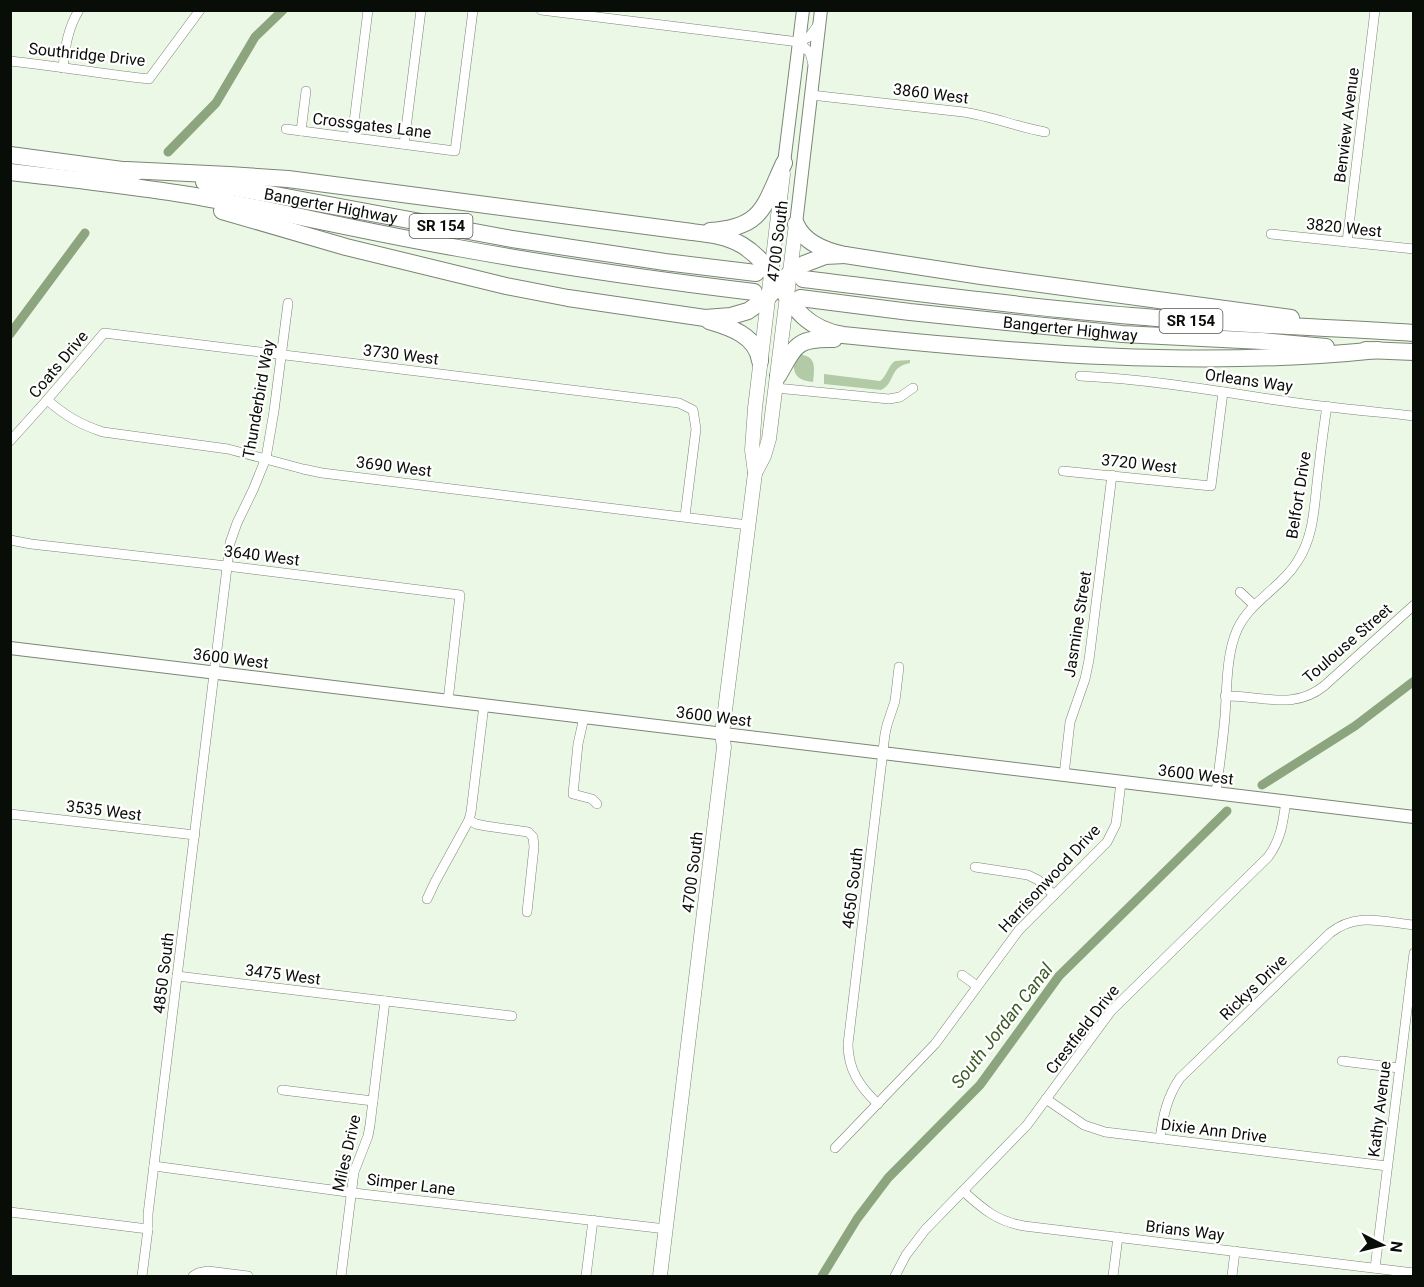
<svg xmlns="http://www.w3.org/2000/svg" width="1424" height="1287" viewBox="0 0 1424 1287" font-family="Roboto,sans-serif">
  <style>
    .green { fill: #b2caa5 }
    .lines { fill: none; stroke-linecap: round; stroke-linejoin: round }
    .canal { stroke: #8ca57e; stroke-width: 9 }
    .street-casing { stroke: #7b8575; stroke-width: 10 }
    .secondary-casing { stroke: #7b8575; stroke-width: 14 }
    .primary-casing { stroke: #7b8575; stroke-width: 15 }
    .highway-casing { stroke: #7b8575; stroke-width: 18 }
    .street { stroke: #fff; stroke-width: 9 }
    .secondary { stroke: #fff; stroke-width: 12 }
    .primary { stroke: #fff; stroke-width: 14 }
    .highway { stroke: #fff; stroke-width: 16 }
    .labels { text-anchor: middle; stroke-width: 4.5; stroke-linejoin: round; paint-order: stroke }
    .shield { fill: #fff; stroke: #535651; stroke-width: 1.5 }
    .shield-label { font-size: 15px; font-weight: bold; fill: #090d07 }
    .street-label { font-size: 16px; fill: #090d07; stroke: #fff }
    .water-label { font-size: 18px; font-style: italic; fill: #3b5c25; stroke: #fff }
  </style>
  <rect width="100%" height="100%" fill="#ecf8e6"/>
  <g class="green">
    <path d="M795 354C816 355 815 364 813 382 794 380 792 372 795 354Z"/>
    <path d="M910 360V363C888 367 896 383 881 390L824 384V374L880 381C887 376 888 366 895 361Z"/>
  </g>
  <g class="lines">
    <g class="canal">
      <path d="M168 152 216 103 255 37 283 10"/>
      <path d="M10 334 85 233"/>
      <path d="M1262 785 1355 726 1414 681"/>
      <path d="M822 1276 857 1219 888 1178 980 1085 1059 976 1227 811"/>
    </g>
    <g class="street-casing">
      <g id="street">
        <path d="M541 10 799 42 809 37 818 25"/>
        <path d="M799 42 810 53 813 64"/>
        <path d="M10 61C57 66 102 74 149 79L200 10"/>
        <path d="M63 68C65 47 68 28 79 10"/>
        <path d="M811 95 963 112C991 116 1017 127 1045 132"/>
        <path d="M286 129 455 151 473 10"/>
        <path d="M301 131 306 91"/>
        <path d="M352 138 368 10"/>
        <path d="M404 144 421 10"/>
        <path d="M1271 234 1414 249"/>
        <path d="M1347 242 1375 10"/>
        <path d="M1080 376C1146 379 1211 390 1276 400 1322 407 1368 411 1414 416"/>
        <path d="M776 388 889 399 900 397 913 388"/>
        <path d="M47 400C66 416 79 424 103 432L228 449 303 469 322 473 748 525"/>
        <path d="M10 441 47 400 104 333 679 403 693 410 696 429 685 516"/>
        <path d="M1063 471 1211 486 1223 392"/>
        <path d="M10 540 31 544 227 566 460 595 448 701"/>
        <path d="M1240 592 1254 605"/>
        <path d="M1225 696C1261 695 1293 711 1324 686L1414 605"/>
        <path d="M584 717 578 744 573 794 592 799 597 804"/>
        <path d="M1064 775 1070 722 1085 679 1089 660 1112 475"/>
        <path d="M1216 793C1219 767 1223 742 1225 716 1227 689 1226 655 1237 630 1250 601 1281 588 1297 562 1313 538 1314 511 1317 483 1320 457 1323 431 1327 406"/>
        <path d="M10 814 195 835"/>
        <path d="M469 820 476 824 486 826 528 832 533 837 534 847 527 912"/>
        <path d="M975 867 1028 875 1038 880 1054 895"/>
        <path d="M427 899 435 882 469 820 471 812 484 705"/>
        <path d="M962 975 977 986"/>
        <path d="M177 976 512 1016"/>
        <path d="M1342 1061 1399 1068"/>
        <path d="M282 1090 373 1101"/>
        <path d="M1046 1099 1084 1125 1105 1132 1387 1166"/>
        <path d="M878 1104C860 1087 848 1070 848 1044L885 734 887 725 895 701 899 667"/>
        <path d="M1160 1139C1163 1116 1167 1097 1180 1078L1330 933C1357 912 1382 922 1414 925"/>
        <path d="M835 1148 935 1044 1019 930 1107 842 1116 824 1121 782"/>
        <path d="M154 1166 362 1194 666 1229"/>
        <path d="M963 1191C983 1209 996 1221 1024 1226L1414 1273"/>
        <path d="M10 1212 148 1229"/>
        <path d="M1375 1268 1414 953"/>
        <path d="M142 1276 148 1229V1214L230 543 237 523 253 490 266 458 274 411 288 303"/>
        <path d="M193 1276 198 1273 208 1271 248 1276"/>
        <path d="M341 1276 354 1172 368 1136 370 1125 385 1001"/>
        <path d="M586 1276 593 1220"/>
        <path d="M895 1276 906 1255 925 1230 1027 1125 1111 1011 1268 857C1281 840 1283 822 1286 801"/>
        <path d="M1113 1276 1118 1237"/>
        <path d="M1232 1276 1235 1251"/>
      </g>
    </g>
    <g class="secondary-casing">
      <g id="secondary">
        <path d="M784 163 803 10"/>
        <path d="M796 224 821 10"/>
        <path d="M10 648 1414 817"/>
      </g>
    </g>
    <g class="primary-casing">
      <g id="primary">
        <path d="M755 473 764 456 769 439 796 224"/>
        <path d="M660 1276 724 747 722 734 755 473 752 450 755 408 783 174"/>
      </g>
    </g>
    <g class="highway-casing">
      <g id="highway">
        <path d="M10 155 137 172"/>
        <path d="M127 170 229 175 288 179 692 232C709 234 727 236 742 245 785 271 783 325 843 335 1020 353 1199 369 1378 350"/>
        <path d="M10 172C72 179 134 186 195 196 283 212 370 233 458 248 556 266 655 280 754 292"/>
        <path id="s1" d="M204 182 512 239 665 262 756 273"/>
        <path d="M222 211 346 247 506 286 568 298 705 318 731 316 748 311 768 297 790 273 804 264 825 256 845 255"/>
        <path d="M796 224C804 243 826 251 845 255L981 276 1291 318"/>
        <path d="M710 231C763 228 764 206 784 163"/>
        <path d="M803 279C912 292 1022 307 1132 316 1226 324 1320 327 1414 333"/>
        <path id="s2" d="M800 298 910 312 1122 334 1262 341 1326 347"/>
        <path d="M709 321C730 327 757 336 760 361"/>
        <path d="M1366 350 1414 352"/>
        <path d="M778 376C796 345 796 338 834 339"/>
      </g>
    </g>
    <use href="#street" class="street"/>
    <use href="#secondary" class="secondary"/>
    <use href="#primary" class="primary"/>
    <use href="#highway" class="highway"/>
  </g>
  <g class="labels">
    <g class="shield">
      <rect x="409.5" y="214" width="63" height="24" rx="4.5"/>
      <rect x="1159.5" y="309" width="63" height="24" rx="4.5"/>
    </g>
    <g class="shield-label">
      <text x="441" y="231">SR 154</text>
      <text x="1191" y="326">SR 154</text>
    </g>
    <g class="street-label">
      <text transform="translate(87 54) rotate(6)" y="6">Southridge Drive</text>
      <text transform="translate(931 93) rotate(7)" y="6">3860 West</text>
      <text transform="translate(372 125) rotate(7)" y="6">Crossgates Lane</text>
      <text transform="translate(1346 125) rotate(-83)" y="6">Benview Avenue</text>
      <text dy="6" stroke="none"><textPath href="#s1" startOffset="129">Bangerter Highway</textPath></text>
      <text transform="translate(1344 227) rotate(6)" y="6">3820 West</text>
      <text transform="translate(777 241) rotate(-83)" y="6">4700 South</text>
      <text dy="6" stroke="none"><textPath href="#s2" startOffset="272">Bangerter Highway</textPath></text>
      <text transform="translate(401 354) rotate(7)" y="6">3730 West</text>
      <text transform="translate(58 364) rotate(-50)" y="6">Coats Drive</text>
      <text transform="translate(1249 380) rotate(8)" y="6">Orleans Way</text>
      <text transform="translate(258 399) rotate(-80)" y="6">Thunderbird Way</text>
      <text transform="translate(1139 463) rotate(6)" y="6">3720 West</text>
      <text transform="translate(394 466) rotate(7)" y="6">3690 West</text>
      <text transform="translate(1298 495) rotate(-81)" y="6">Belfort Drive</text>
      <text transform="translate(262 555) rotate(7)" y="6">3640 West</text>
      <text transform="translate(1077 624) rotate(-81)" y="6">Jasmine Street</text>
      <text transform="translate(1347 643) rotate(-41)" y="6">Toulouse Street</text>
      <text transform="translate(231 658) rotate(7)" y="6">3600 West</text>
      <text transform="translate(714 716) rotate(7)" y="6">3600 West</text>
      <text transform="translate(1196 774) rotate(7)" y="6">3600 West</text>
      <text transform="translate(104 810) rotate(7)" y="6">3535 West</text>
      <text transform="translate(692 872) rotate(-83)" y="6">4700 South</text>
      <text transform="translate(1049 878) rotate(-47)" y="6">Harrisonwood Drive</text>
      <text transform="translate(852 888) rotate(-83)" y="6">4650 South</text>
      <text transform="translate(163 973) rotate(-83)" y="6">4850 South</text>
      <text transform="translate(283 974) rotate(7)" y="6">3475 West</text>
      <text transform="translate(1253 987) rotate(-44)" y="6">Rickys Drive</text>
      <text transform="translate(1082 1029) rotate(-52)" y="6">Crestfield Drive</text>
      <text transform="translate(1379 1109) rotate(-83)" y="6">Kathy Avenue</text>
      <text transform="translate(1214 1130) rotate(7)" y="6">Dixie Ann Drive</text>
      <text transform="translate(346 1153) rotate(-77)" y="6">Miles Drive</text>
      <text transform="translate(411 1184) rotate(7)" y="6">Simper Lane</text>
      <text transform="translate(1185 1230) rotate(7)" y="6">Brians Way</text>
    </g>
    <g class="water-label">
      <text transform="translate(1002 1026) rotate(-52)" y="6">South Jordan Canal</text>
    </g>
  </g>
  <rect width="1424" height="1287" fill="none" stroke="#090d07" stroke-width="24"/>
  <g transform="translate(1382 1245) rotate(97)" stroke="#ffffff" stroke-width="4.5" paint-order="stroke">
  <path d="M0-4.5L10 22L0 15L-10 22Z" fill="#090d07"/>
  <text y="-9" font-size="16" font-weight="bold" text-anchor="middle" fill="#090d07">N</text>
  </g>
</svg>
